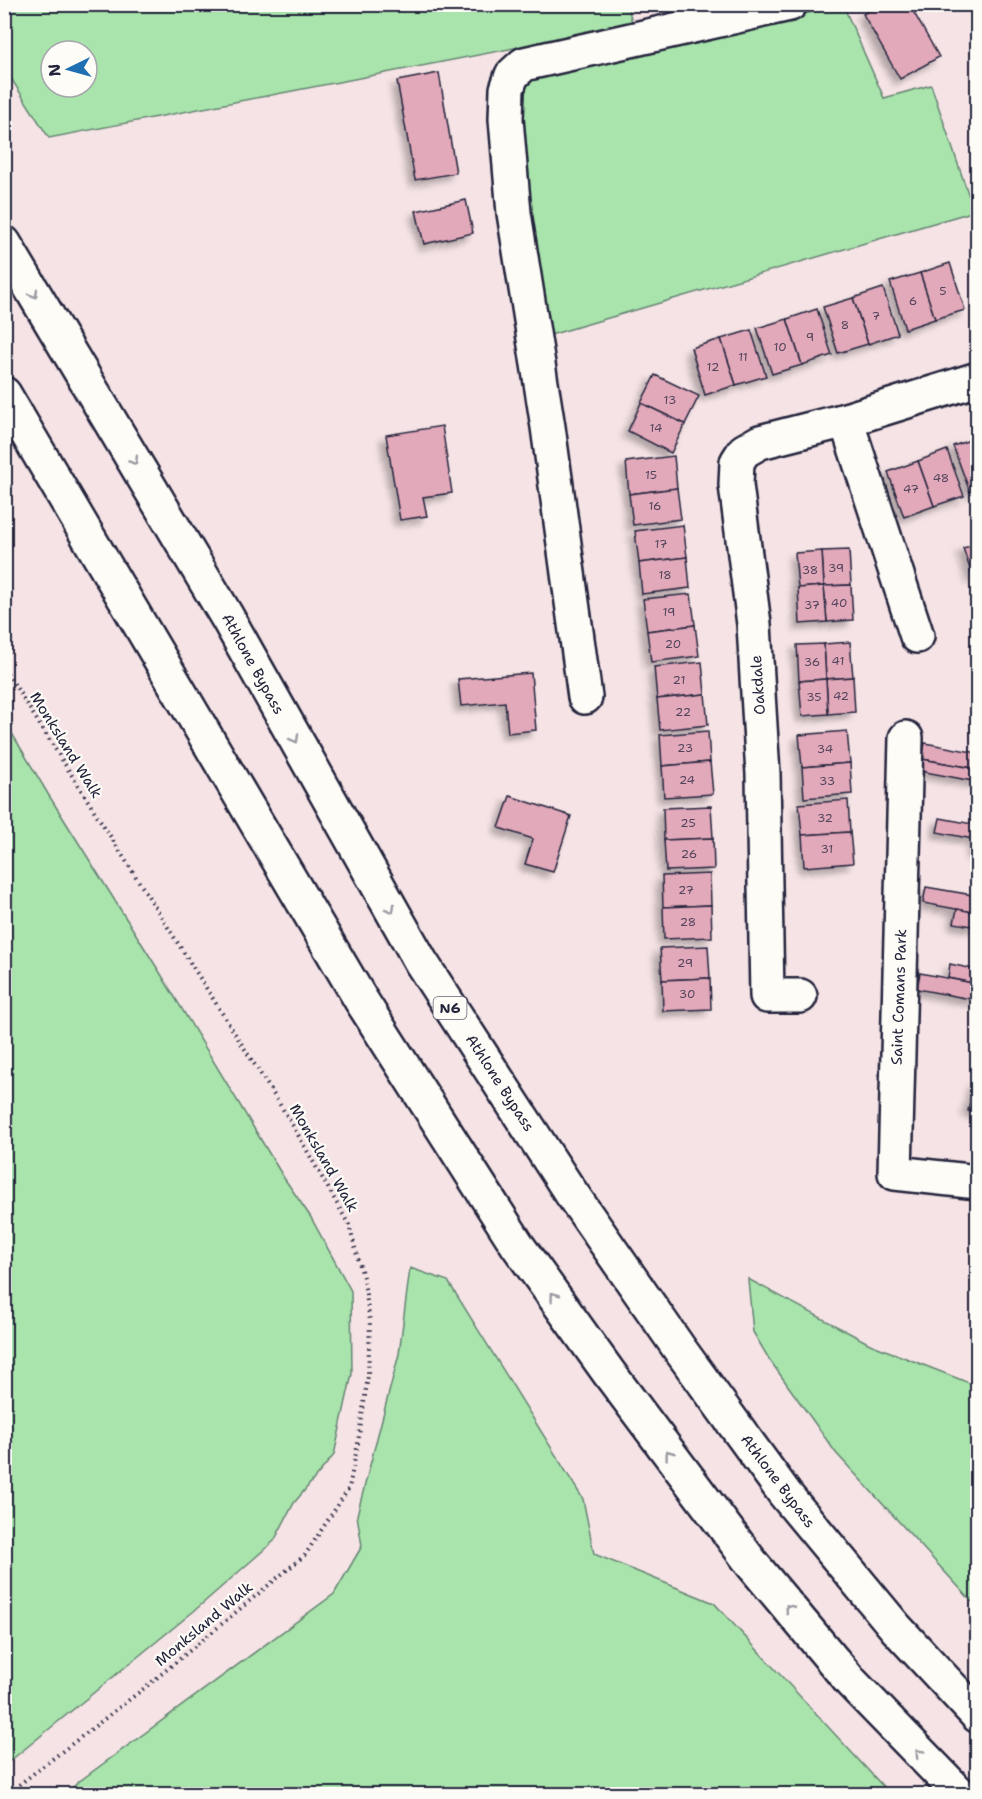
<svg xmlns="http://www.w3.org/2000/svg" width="982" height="1799" viewBox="0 0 982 1799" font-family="'Shantell Sans',sans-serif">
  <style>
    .green { fill: #a8e4ab; stroke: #658373; stroke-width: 1.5; fill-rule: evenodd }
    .building { fill: #e2a9ba; stroke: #22223b; stroke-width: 1.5; filter: url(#shadow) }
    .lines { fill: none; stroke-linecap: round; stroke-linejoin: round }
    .minor-casing { stroke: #22223b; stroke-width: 38 }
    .highway-casing { stroke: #22223b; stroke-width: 38 }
    .path { stroke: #22223b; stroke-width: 4; stroke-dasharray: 1.5 4.5; stroke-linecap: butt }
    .minor { stroke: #fdfcf7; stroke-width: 33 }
    .highway { stroke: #fdfcf7; stroke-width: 33 }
    .oneway { stroke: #9a9aa2 }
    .labels { text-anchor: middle; stroke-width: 4.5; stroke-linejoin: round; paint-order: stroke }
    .number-label { font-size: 12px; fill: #52445b }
    .shield { fill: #fdfcf7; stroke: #646373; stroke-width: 1.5 }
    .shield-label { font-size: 14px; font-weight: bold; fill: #22223b }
    .street-label { font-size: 15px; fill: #22223b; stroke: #fdfcf7 }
  </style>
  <defs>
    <filter id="shadow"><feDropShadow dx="-5.5" dy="5.5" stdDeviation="3" flood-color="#0004"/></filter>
  </defs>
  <rect width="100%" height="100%" fill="#f5e3e5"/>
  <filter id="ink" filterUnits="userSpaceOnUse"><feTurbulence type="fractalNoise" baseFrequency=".0167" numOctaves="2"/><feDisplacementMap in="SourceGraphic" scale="12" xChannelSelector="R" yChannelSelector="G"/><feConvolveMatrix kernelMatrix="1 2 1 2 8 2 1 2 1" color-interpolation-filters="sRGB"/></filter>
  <g filter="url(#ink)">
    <g class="green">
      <path d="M627 4 633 25 49 138 5 69V5ZM51 51H87V87H51Z"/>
      <path d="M840 5H843L884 98 931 85 973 208 968 213 550 335 532 249 520 100 528 83 541 68 619 51 804 14Z"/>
      <path d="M4 720 48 794 159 971 284 1178 310 1216 351 1291 352 1374 334 1455 294 1503 274 1541 194 1611 5 1765Z"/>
      <path d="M410 1268 448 1281 583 1499 594 1554 714 1603 890 1794H67L77 1783 334 1594 362 1546 357 1515 399 1354Z"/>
      <path d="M748 1279 870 1344 977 1386V1607L836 1453 769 1359 753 1332Z"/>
    </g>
    <g class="building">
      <path d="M880 4H909L939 57 900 79 863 14Z"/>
      <path d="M439 73 456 173 415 180 397 81Z"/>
      <path d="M466 200 473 233 424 244 416 211Z"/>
      <path d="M950 263 965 310 935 319 920 273Z"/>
      <path d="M920 273 935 319 905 329 890 282Z"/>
      <path d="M883 288 898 334 868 344 853 298Z"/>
      <path d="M853 298 868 344 838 353 823 307Z"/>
      <path d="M817 309 832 355 802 365 787 319Z"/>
      <path d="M787 319 802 365 772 374 757 328Z"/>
      <path d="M751 330 766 376 736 385 721 339Z"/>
      <path d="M721 339 736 385 705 395 691 348Z"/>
      <path d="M655 375 699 396 685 424 641 403Z"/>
      <path d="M641 403 685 424 671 453 628 431Z"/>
      <path d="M442 426 452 493 423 497 427 516 400 520 386 435Z"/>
      <path d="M978 437V489L970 492 953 446Z"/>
      <path d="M947 450 964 496 934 506 918 461Z"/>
      <path d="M674 456 677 488 629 494 626 462Z"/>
      <path d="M918 461 934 506 904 517 888 472Z"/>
      <path d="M677 488 681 519 633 525 629 494Z"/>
      <path d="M683 525 687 557 639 563 635 531Z"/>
      <path d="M978 544V577L973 578 963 548Z"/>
      <path d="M849 550 851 585 824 586 822 551Z"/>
      <path d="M822 551 824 586 798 588 795 553Z"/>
      <path d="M687 557 690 588 642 594 639 563Z"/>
      <path d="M851 585 853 620 827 622 824 586Z"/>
      <path d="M824 586 827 622 800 624 798 588Z"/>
      <path d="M691 594 695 625 647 631 643 599Z"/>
      <path d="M695 625 699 656 651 662 647 631Z"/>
      <path d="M850 642 853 677 826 679 824 644Z"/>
      <path d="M824 644 826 679 799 681 797 645Z"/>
      <path d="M702 662 705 694 657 699 654 667Z"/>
      <path d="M531 673 536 730 508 733 505 702 461 706 458 679Z"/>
      <path d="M853 677 855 712 828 714 826 679Z"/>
      <path d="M826 679 828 714 802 716 799 681Z"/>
      <path d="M705 694 708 725 660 730 657 699Z"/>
      <path d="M708 731 710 762 662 766 660 735Z"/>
      <path d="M847 731 850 763 802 767 799 735Z"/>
      <path d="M925 743 978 753V769L922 759Z"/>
      <path d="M922 759 978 769V782L920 771Z"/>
      <path d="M710 762 713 794 664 797 662 766Z"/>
      <path d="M850 763 852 794 804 798 802 767Z"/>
      <path d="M510 796 571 816 553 872 525 864 533 839 499 828Z"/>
      <path d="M848 800 850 832 802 835 799 804Z"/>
      <path d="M711 806 713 838 664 840 663 808Z"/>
      <path d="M940 818 978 825V840L937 832Z"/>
      <path d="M850 832 853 863 804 867 802 835Z"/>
      <path d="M713 838 714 869 666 871 664 840Z"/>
      <path d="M974 839 978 840V854L972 853Z"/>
      <path d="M710 874 711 905 663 907 662 876Z"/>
      <path d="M926 887 978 896V913L923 903Z"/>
      <path d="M711 905 712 937 664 939 663 907Z"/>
      <path d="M957 909 978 913V927L954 923Z"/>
      <path d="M708 946 710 978 662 980 660 948Z"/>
      <path d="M950 964 978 970V984L948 978Z"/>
      <path d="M920 973 978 984 976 1000 917 989Z"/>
      <path d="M710 978 711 1009 663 1011 662 980Z"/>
      <path d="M974 1082 978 1083V1113L968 1111Z"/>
    </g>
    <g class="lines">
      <g class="minor-casing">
        <g id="minor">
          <path d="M846 420 917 636"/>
          <path d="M585 697 548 427 514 213 506 119 507 89 512 75 524 64 790 4"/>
          <path d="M906 738 895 1173 978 1182"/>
          <path d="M800 996H767L763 774 757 677 754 624 736 485 737 462 744 451 760 442 846 420 978 379"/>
        </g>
      </g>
      <g class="highway-casing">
        <g id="highway">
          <path d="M4 243 227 617 421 962 567 1187 681 1351 785 1494 896 1628 978 1716"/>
          <path d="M4 394 361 1000 518 1246 609 1373 753 1565 851 1682 960 1794"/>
        </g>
      </g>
      <path class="path" d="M4 668 289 1119 349 1225 364 1281 370 1322 368 1376 358 1443 349 1488 305 1555 147 1686 7 1794"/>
      <use href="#minor" class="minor"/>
      <use href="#highway" class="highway"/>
    </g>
    <defs><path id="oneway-chevron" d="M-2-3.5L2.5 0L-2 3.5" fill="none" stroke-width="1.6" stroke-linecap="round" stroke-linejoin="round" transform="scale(1.5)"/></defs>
    <g class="oneway">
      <use href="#oneway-chevron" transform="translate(34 294) rotate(59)"/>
      <use href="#oneway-chevron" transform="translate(134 461) rotate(59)"/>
      <use href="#oneway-chevron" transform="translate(295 739) rotate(61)"/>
      <use href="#oneway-chevron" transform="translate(391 909) rotate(61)"/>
      <use href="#oneway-chevron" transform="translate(554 1296) rotate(-126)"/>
      <use href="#oneway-chevron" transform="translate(669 1454) rotate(-127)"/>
      <use href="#oneway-chevron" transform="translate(789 1608) rotate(-130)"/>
      <use href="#oneway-chevron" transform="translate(919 1753) rotate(-133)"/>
    </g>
  </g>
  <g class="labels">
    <g class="number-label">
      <text x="943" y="295">5</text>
      <text x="913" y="305">6</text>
      <text x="876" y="320">7</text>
      <text x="845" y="329">8</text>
      <text x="810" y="341">9</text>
      <text x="780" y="351">10</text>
      <text x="743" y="361">11</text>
      <text x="713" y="371">12</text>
      <text x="670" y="404">13</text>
      <text x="656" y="432">14</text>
      <text x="651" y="479">15</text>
      <text x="941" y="482">48</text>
      <text x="911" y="493">47</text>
      <text x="655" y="510">16</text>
      <text x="661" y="548">17</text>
      <text x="836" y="572">39</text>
      <text x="810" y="574">38</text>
      <text x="665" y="579">18</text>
      <text x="839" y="607">40</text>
      <text x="812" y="609">37</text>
      <text x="669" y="616">19</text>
      <text x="673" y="648">20</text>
      <text x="838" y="665">41</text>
      <text x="812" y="666">36</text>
      <text x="679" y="684">21</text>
      <text x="841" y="700">42</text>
      <text x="814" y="701">35</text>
      <text x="683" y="716">22</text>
      <text x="685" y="752">23</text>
      <text x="825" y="753">34</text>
      <text x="687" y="784">24</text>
      <text x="827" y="785">33</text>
      <text x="825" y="822">32</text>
      <text x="688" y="827">25</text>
      <text x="827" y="853">31</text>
      <text x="689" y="858">26</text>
      <text x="686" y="894">27</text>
      <text x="688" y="926">28</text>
      <text x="685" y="967">29</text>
      <text x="687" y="998">30</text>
    </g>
    <rect class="shield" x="433.5" y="997" width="33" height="22" rx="4.5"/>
    <g class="shield-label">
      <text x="450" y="1013">N6</text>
    </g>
    <g class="street-label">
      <text transform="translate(253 664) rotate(61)" y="5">Athlone Bypass</text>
      <text transform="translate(758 685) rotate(-94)" y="5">Oakdale</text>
      <text transform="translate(66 745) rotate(58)" y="5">Monksland Walk</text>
      <text transform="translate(899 997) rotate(-88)" y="5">Saint Comans Park</text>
      <text transform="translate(500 1083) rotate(57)" y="5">Athlone Bypass</text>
      <text transform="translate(324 1158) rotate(60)" y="5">Monksland Walk</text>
      <text transform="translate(778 1481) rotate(53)" y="5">Athlone Bypass</text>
      <text transform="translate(204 1624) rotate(-40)" y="5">Monksland Walk</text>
    </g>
  </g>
  <rect width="982" height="1799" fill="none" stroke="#fdfcf7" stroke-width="24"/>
  <rect x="12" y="12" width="958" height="1775" fill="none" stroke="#22223b" stroke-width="2" filter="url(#ink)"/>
  <g transform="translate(69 69) rotate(265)"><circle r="28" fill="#fdfcf7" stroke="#a5a5ac" stroke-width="1.5"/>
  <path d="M0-4.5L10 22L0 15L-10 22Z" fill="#1f6fb2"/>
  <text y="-9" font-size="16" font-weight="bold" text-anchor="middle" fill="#22223b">N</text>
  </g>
</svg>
